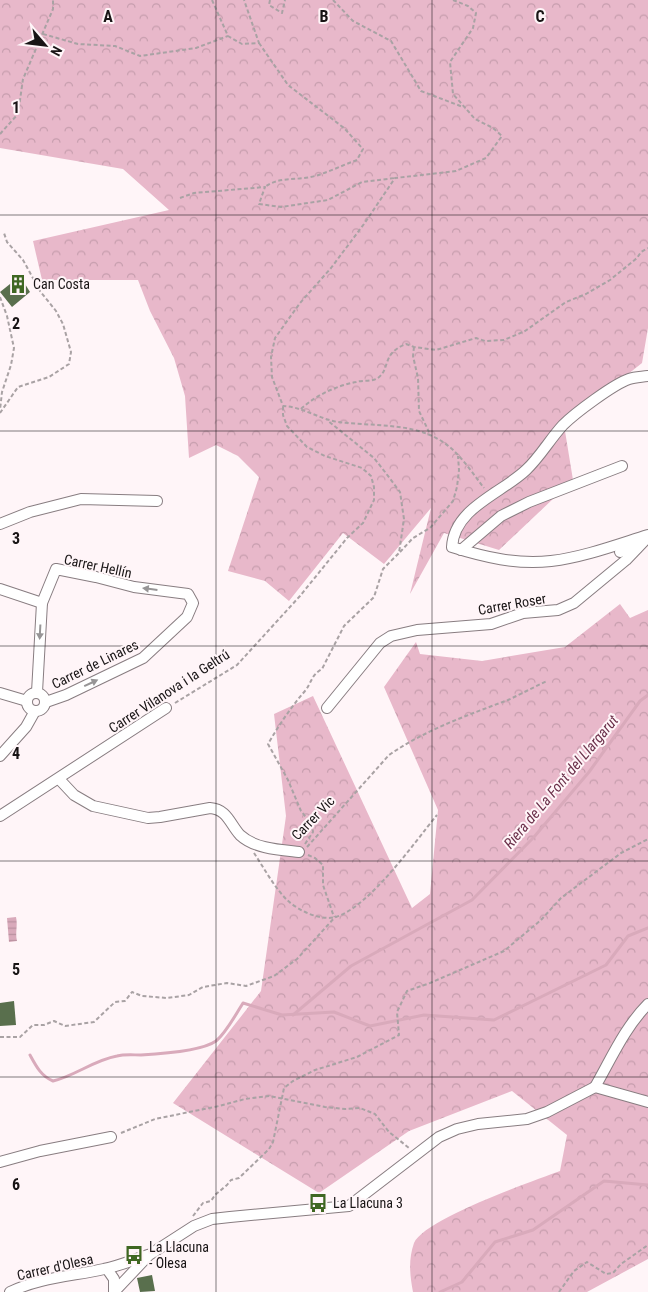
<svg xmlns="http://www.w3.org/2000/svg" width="648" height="1292" viewBox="0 0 648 1292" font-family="'Roboto Condensed',sans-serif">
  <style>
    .forest { fill: url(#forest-crowns) }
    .water { fill: url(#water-rules) }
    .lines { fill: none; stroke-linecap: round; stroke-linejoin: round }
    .stream { stroke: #d9aabb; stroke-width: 3 }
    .building { fill: #596f4d }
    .minor-casing { stroke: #887d81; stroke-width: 12 }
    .path { stroke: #a9a2a4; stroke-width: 2; stroke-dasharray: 4 2.5; stroke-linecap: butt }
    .minor { stroke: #fff; stroke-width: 10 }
    .oneway { fill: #979596 }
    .grid { fill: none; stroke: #181415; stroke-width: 1; stroke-opacity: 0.55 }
    .labels { text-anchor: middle; stroke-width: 4; stroke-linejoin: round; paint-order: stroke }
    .poi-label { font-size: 14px; fill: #181415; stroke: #fff5f8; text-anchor: start }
    .street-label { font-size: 14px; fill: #181415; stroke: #fff5f8 }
    .water-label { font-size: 15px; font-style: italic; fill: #6c314b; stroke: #fff5f8 }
    .grid-label { font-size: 16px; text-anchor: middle; font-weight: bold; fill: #181415; stroke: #fff5f8; stroke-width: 4; stroke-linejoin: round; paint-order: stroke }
  </style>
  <defs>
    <pattern id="forest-crowns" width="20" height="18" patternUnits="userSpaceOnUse" patternTransform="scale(1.25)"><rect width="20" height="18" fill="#e8b8ca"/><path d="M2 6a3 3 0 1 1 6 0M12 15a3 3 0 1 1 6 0" fill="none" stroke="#c69dad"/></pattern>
    <pattern id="water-rules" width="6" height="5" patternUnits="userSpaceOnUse" patternTransform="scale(1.25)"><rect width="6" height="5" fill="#d9aabb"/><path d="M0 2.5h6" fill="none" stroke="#ba91a0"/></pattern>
  </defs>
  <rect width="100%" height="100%" fill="#fff5f8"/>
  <g class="forest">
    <path d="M0 0H648V328L642 363 564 425 573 480 499 550 444 533 410 594 431 508 384 564 343 533 289 601 265 581 228 571 259 477 238 456 216 445 189 458 185 396 174 358 150 311 138 280H42L33 241 169 210 123 169 0 148Z"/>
    <path d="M620 604 630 618 648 610V1259L587 1292H413C410 1276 408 1260 414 1243 424 1219 533 1181 560 1171L567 1135 512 1091 409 1131 319 1193 173 1103 261 991 286 816 274 714 313 696 412 908 430 894 438 810 384 687 416 642 420 654 482 661 565 647Z"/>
  </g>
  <path class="water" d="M16 917C18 926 15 932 17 941L9 942 7 918Z"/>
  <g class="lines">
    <g class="stream">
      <path d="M293 1015 351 966 472 900 534 837 589 772 640 701 648 695"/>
      <path d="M30 1055C36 1066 41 1076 53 1081 75 1076 94 1060 117 1056 125 1054 133 1055 141 1055 159 1054 202 1051 216 1041 226 1033 236 1014 243 1003L282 1015 334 1012 370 1026 424 1015 494 1020 606 965 628 936 648 928"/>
      <path d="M440 1292 462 1282 495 1242 533 1230 604 1181 648 1185"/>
    </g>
  </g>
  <g class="building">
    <path d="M20 276 30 292 12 307 0 292Z"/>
    <path d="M14 1001 16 1025 0 1026V1003Z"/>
    <path d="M152 1275 155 1291 140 1292 137 1278Z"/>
  </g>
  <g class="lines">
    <g class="minor-casing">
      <g id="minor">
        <path d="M648 376C642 377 635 377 629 379 614 384 575 413 563 425 550 439 540 457 526 470 502 493 454 508 452 547 484 557 517 565 551 561 584 557 616 545 648 535"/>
        <path d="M0 524 30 512 81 499 157 501"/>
        <path d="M461 550 501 516 529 502 622 466"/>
        <path d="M620 552 628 549 637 548"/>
        <path d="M0 589 42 603"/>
        <path d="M37 692 42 603 56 569 96 577 134 587 188 594 193 603 187 617 143 658 66 695 46 702"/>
        <circle cx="36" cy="702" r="9"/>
        <path d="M0 693 27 701"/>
        <path d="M327 708 380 643 391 636 417 630 491 624 523 613 558 610 574 603 626 560 648 537"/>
        <path d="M0 756 26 727 35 711"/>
        <path d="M59 779 74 795 93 806 148 818 160 817 210 808C227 809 230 824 240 835 255 849 281 850 299 852"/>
        <path d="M0 816 166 708"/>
        <path d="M595 1087C611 1059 625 1027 648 1004"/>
        <path d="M595 1087 648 1102"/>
        <path d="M0 1162 40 1151 111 1137"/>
        <path d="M107 1269 114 1279V1292"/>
        <path d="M10 1292C38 1278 73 1276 104 1269 119 1266 133 1260 148 1255"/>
        <path d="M114 1292 149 1255 194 1226 212 1219 230 1217 349 1206 439 1137 457 1129 478 1124 527 1119 547 1112 595 1087"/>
      </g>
    </g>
    <g class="path">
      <path d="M212 0 228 36 242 44 259 43 244 0"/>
      <path d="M270 0 269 5 282 13 285 0"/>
      <path d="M333 0 353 21 391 41 421 91 463 107"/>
      <path d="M453 0 468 6 476 13 473 28 450 62 453 94 475 119 493 128 502 136 486 158 456 171 395 178 364 224 331 268 300 303 275 338 271 357 272 377 283 406C303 407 319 419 338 422 377 427 421 421 452 449 464 460 474 475 484 488"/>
      <path d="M43 34 78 44 115 46 140 56 196 48 228 36"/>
      <path d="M259 43 288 85 344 128 363 149 357 160C343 165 329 172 315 176 298 181 279 176 265 187"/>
      <path d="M0 134 18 114 23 79 53 9V0"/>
      <path d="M180 198 194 193 265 187 259 204 281 207 328 200 362 182 395 178"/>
      <path d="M0 297 7 316 14 348 11 365 2 392 0 410"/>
      <path d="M414 347 413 356 418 378 419 411 429 432"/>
      <path d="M301 409C316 395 336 386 356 382 362 380 372 382 378 378 391 368 381 354 406 344L414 347 436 350 476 338 485 341 504 340 525 331 566 302 586 294 610 280 637 258 641 252 648 248"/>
      <path d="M0 413 18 387 49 377 69 364 71 352 63 324 56 311 40 291 23 260 7 242 4 233"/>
      <path d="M400 552 413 538 430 528 453 501 457 487 459 470 458 456"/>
      <path d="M175 703 237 665 300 596 347 538 363 523 374 500V487L371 476 362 468 325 456 307 447 287 426 283 415V406"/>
      <path d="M305 844 313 832 312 825 301 811 288 780 268 744C279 725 291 707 305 691 312 682 311 675 322 669L344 626 374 597 383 569 399 553 404 519 400 492 385 472 374 458 327 420"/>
      <path d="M307 847 389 755C425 730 468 715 508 700 521 694 534 687 547 681"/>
      <path d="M254 853C264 868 274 887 287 900 299 911 320 921 336 917 370 906 414 843 437 815"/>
      <path d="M308 855 315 858 323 865V885L334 917"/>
      <path d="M0 1037H20L33 1025H44L54 1021 65 1026 94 1022 115 1002 125 1001 132 992 142 996 167 998 189 995 203 987 227 983 246 986 274 976 297 959 336 916"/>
      <path d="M121 1133 155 1119 219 1106 245 1099 269 1096 325 1107 345 1109 360 1108 375 1114 389 1132 409 1148"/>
      <path d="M193 1216 203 1203 211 1201 215 1195 227 1185 231 1180 239 1178 269 1149 273 1142 284 1088 293 1081 315 1070 357 1057 399 1035 397 1012 407 991 430 983 504 951 541 920 561 898 621 853 648 839"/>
      <path d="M559 1292 574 1271 587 1262 606 1274 613 1273 621 1264 648 1245"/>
    </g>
    <use href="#minor" class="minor"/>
  </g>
  <defs><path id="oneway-solid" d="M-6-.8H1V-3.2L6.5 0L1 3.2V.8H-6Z" transform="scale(1.25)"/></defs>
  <g class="oneway">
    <use href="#oneway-solid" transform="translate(150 589) rotate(-173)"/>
    <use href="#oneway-solid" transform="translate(40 632) rotate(93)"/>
    <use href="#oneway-solid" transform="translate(91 683) rotate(-25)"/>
  </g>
  <path class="grid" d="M216 0V1292M432 0V1292M0 215H648M0 431H648M0 646H648M0 861H648M0 1077H648"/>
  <defs>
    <g id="building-bare" transform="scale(1.5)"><path d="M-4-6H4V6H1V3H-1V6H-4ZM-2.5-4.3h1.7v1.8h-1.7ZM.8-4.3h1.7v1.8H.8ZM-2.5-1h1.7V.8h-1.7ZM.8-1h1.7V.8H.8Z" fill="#3f6722" stroke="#fff5f8" stroke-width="2.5" paint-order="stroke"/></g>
    <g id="bus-bare" transform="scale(1.5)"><path d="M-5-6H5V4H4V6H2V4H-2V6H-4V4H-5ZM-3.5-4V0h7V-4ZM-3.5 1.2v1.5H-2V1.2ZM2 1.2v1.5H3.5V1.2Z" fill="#3f6722" stroke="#fff5f8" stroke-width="2.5" paint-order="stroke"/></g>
  </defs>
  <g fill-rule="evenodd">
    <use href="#building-bare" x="18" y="284"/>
    <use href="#bus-bare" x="318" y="1203"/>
    <use href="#bus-bare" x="134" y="1255"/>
  </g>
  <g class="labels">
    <g class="poi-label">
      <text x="33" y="289">Can Costa</text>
      <text x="333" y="1208">La Llacuna 3</text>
      <text x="149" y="1252">La Llacuna<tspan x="149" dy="16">- Olesa</tspan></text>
    </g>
    <g class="street-label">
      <text transform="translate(98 566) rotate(12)" y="5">Carrer Hellín</text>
      <text transform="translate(512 604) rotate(-10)" y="5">Carrer Roser</text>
      <text transform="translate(95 664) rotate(-26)" y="5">Carrer de Linares</text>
      <text transform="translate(169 691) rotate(-33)" y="5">Carrer Vilanova i la Geltrú</text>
      <text transform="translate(313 818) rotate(-46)" y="5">Carrer Vic</text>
      <text transform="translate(55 1267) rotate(-13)" y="5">Carrer d'Olesa</text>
    </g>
    <g class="water-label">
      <text transform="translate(561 782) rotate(-50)" y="5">Riera de La Font del Llargarut</text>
    </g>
  </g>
  <g class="grid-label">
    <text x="108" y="22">A</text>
    <text x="324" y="22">B</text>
    <text x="540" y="22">C</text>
    <text x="16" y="113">1</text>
    <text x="16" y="329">2</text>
    <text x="16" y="544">3</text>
    <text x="16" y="759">4</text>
    <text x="16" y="975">5</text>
    <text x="16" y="1190">6</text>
  </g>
  <g transform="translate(45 45) rotate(118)" stroke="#fff5f8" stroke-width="4" paint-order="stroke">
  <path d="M0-4L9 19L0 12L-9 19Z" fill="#181415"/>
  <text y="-8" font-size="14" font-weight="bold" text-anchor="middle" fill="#181415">N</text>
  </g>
</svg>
